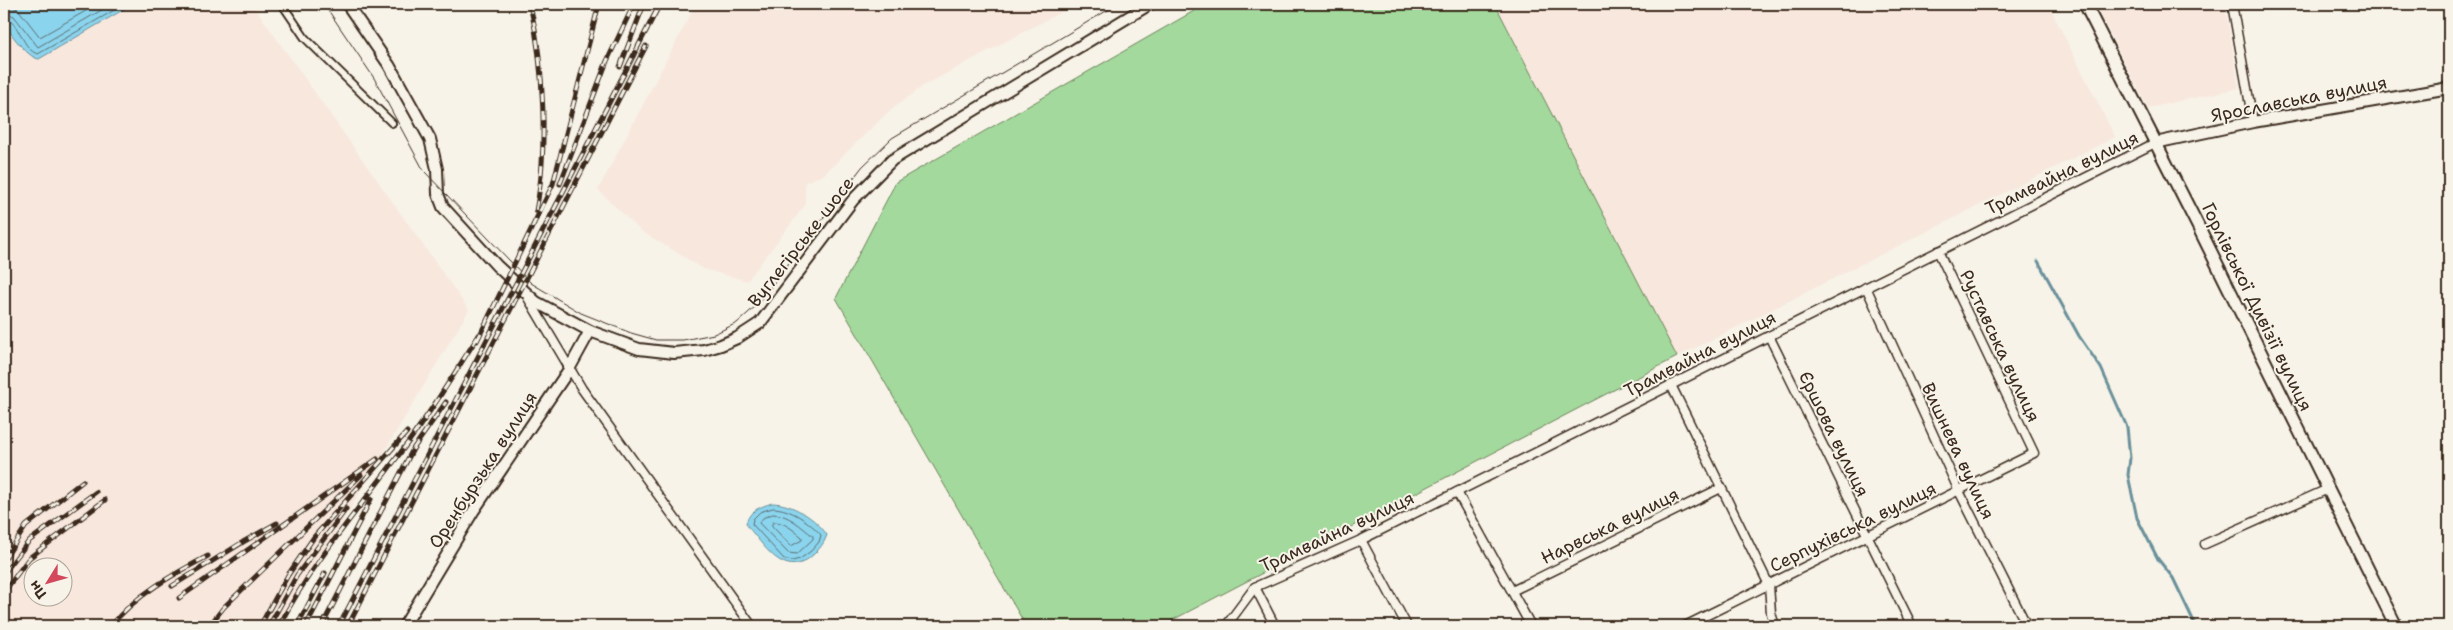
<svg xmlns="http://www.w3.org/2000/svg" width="2453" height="630" viewBox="0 0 2453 630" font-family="'Shantell Sans',sans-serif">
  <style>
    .built { fill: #f8e7dd; fill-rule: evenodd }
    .green { fill: #a3d99c; stroke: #6f825d }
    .water { fill: #8bd4ed; stroke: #6b909a }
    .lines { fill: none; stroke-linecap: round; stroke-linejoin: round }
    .shore { stroke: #5b6e71; stroke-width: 1 }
    .stream { stroke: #6b909a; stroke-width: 3 }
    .pedestrian-casing { stroke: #3b2a1e; stroke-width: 10 }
    .minor-casing { stroke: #3b2a1e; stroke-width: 11 }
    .tertiary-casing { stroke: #3b2a1e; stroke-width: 14 }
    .secondary-casing { stroke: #3b2a1e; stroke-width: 15 }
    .pedestrian { stroke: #f7f3e8; stroke-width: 6 }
    .minor { stroke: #f7f3e8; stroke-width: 8 }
    .tertiary { stroke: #f7f3e8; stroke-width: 10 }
    .secondary { stroke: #f7f3e8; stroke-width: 11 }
    .tram { stroke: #3b2a1e; stroke-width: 1 }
    .rail-casing { stroke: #3b2a1e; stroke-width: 5 }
    .rail { stroke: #f7f3e8; stroke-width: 3; stroke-dasharray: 9; stroke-linecap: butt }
    .labels { text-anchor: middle; stroke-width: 4; stroke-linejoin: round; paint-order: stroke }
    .street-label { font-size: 18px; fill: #3b2a1e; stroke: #f7f3e8 }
  </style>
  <rect width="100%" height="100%" fill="#f7f3e8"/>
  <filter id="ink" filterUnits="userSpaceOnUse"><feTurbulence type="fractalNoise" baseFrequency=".02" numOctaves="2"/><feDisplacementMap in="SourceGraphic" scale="10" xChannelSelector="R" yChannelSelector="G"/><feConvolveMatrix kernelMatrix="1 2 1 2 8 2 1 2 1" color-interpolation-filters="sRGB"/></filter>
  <g filter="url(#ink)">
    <g class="built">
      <path d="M4 4H252L469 310 280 626H4ZM32 568H62V598H32Z"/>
      <path d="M696 4H1076L923 86 887 113 823 175 805 182V205L747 281 704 269 641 231 598 190Z"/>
      <path d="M1495 4H2048L2115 137 1677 357Z"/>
      <path d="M2095 4H2225L2239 88 2148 108Z"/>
    </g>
    <path class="green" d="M1206 4H1495L1677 357 1161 626H1026L836 298 896 182Z"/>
    <g class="water">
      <path d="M4 4H133L39 59C28 58 7 31 4 20 3 15 4 8 4 4Z"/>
      <path d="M772 503C791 503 816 518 827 535 823 546 817 552 808 559 783 578 763 544 748 527L746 523C750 510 760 507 772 503Z"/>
    </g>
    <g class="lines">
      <g class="shore">
        <path d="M4 4 18 9 40 37 98 4"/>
        <path d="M4 12 14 16 38 47 112 4"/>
        <path d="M4 18C20 21 22 50 38 54L125 4"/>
        <path d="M773 508C790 508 810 522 821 535L819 542 811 551 800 559 792 561 784 559 752 524 753 519 760 512Z"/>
        <path d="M773 514C789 514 801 527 813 536V539L797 554 788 553 759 523 763 518Z"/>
        <path d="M773 522C784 521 793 530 802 537V540L791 546 772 526Z"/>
      </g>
      <path class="stream" d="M2038 261 2079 336 2101 368 2127 427 2130 458 2128 475 2137 518 2158 559 2173 578 2196 626"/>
      <g class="pedestrian-casing">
        <path id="pedestrian" d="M282 4 305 38 392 123"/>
      </g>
      <g class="minor-casing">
        <g id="minor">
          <path d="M2232 4 2253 122"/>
          <path d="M1866 287 1959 491 2027 626"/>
          <path d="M528 298 582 389 752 626"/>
          <path d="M1769 336 1912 626"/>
          <path d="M1671 385 1769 585 1771 613 1775 626"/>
          <path d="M1457 492 1531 626"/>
          <path d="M1361 540 1407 626"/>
          <path d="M2205 544 2328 489"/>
          <path d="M1255 587 1361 540 2155 143"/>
          <path d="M1255 587 1275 626"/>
          <path d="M1512 591 1721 488"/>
          <path d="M1226 626 1255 587"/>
          <path d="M1685 626 2034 453 1938 251"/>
        </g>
      </g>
      <g class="tertiary-casing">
        <g id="tertiary">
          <path d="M347 4 389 65 430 139 437 169 438 194 443 207 497 266 536 302 590 331 639 349 674 353 704 350 721 345 737 338 760 323 853 200 892 160 1150 4"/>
          <path d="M2155 143 2253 122 2449 88"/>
          <path d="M404 626 474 510 568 371 590 331"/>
        </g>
      </g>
      <g class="secondary-casing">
        <path id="secondary" d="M2085 4 2201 232 2396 626"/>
      </g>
      <use href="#pedestrian" class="pedestrian"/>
      <use href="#minor" class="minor"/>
      <use href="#tertiary" class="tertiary"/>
      <use href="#secondary" class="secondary"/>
      <path class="tram" d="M324 4 374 78 424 171 531 283 581 313 631 333 656 340H683L714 334 737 323 757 305 862 167 892 138 1118 4"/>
      <g class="rail-casing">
        <g id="rail">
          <path d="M530 4C544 65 548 149 536 211"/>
          <path d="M620 67 644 4"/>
          <path d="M560 184 607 61 634 4"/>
          <path d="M477 341 553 184 599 4"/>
          <path d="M4 560 26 526 83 481"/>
          <path d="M4 573 29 541 96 492"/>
          <path d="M172 586 243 542 277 523"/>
          <path d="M4 592 29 558 105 500"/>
          <path d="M179 598 377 459"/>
          <path d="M111 626C135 595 174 574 208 556"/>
          <path d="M209 626 224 607 361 475"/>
          <path d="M260 626 288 575 314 537 407 432"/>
          <path d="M269 626 297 575 346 509"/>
          <path d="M279 626C315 557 367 500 412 437 436 404 457 369 479 335"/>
          <path d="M297 626 325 573"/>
          <path d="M306 626 371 499"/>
          <path d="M322 626 413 449 446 402"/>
          <path d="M339 626 660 4"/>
          <path d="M348 626 646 46"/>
        </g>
      </g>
      <use href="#rail" class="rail"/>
    </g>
  </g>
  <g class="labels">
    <g class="street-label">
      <text transform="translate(2299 99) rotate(-11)" y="6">Ярославська вулиця</text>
      <text transform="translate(2062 173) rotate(-26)" y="6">Трамвайна вулиця</text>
      <text transform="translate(801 242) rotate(-52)" y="6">Вуглегірське шосе</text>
      <text transform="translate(2257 307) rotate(64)" y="6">Горлівської Дивізії вулиця</text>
      <text transform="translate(2000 346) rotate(65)" y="6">Руставська вулиця</text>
      <text transform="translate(1700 354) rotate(-27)" y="6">Трамвайна вулиця</text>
      <text transform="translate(1834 434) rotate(64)" y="6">Єршова вулиця</text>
      <text transform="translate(1958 451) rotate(65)" y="6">Вишнева вулиця</text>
      <text transform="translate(483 470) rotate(-57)" y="6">Оренбурзька вулиця</text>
      <text transform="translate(1610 526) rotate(-26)" y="6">Нарвська вулиця</text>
      <text transform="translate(1853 527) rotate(-26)" y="6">Серпухівська вулиця</text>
      <text transform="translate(1337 532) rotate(-25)" y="6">Трамвайна вулиця</text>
    </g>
  </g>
  <rect width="2453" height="630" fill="none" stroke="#f7f3e8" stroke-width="20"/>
  <rect x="10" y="10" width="2433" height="610" fill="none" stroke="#3b2a1e" stroke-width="2" filter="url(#ink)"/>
  <g transform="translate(48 582) rotate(233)"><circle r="24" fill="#f7f3e8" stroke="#aca397"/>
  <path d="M0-4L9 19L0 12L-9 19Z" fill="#d1495b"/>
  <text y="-8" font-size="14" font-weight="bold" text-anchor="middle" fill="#3b2a1e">Пн</text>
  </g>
</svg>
